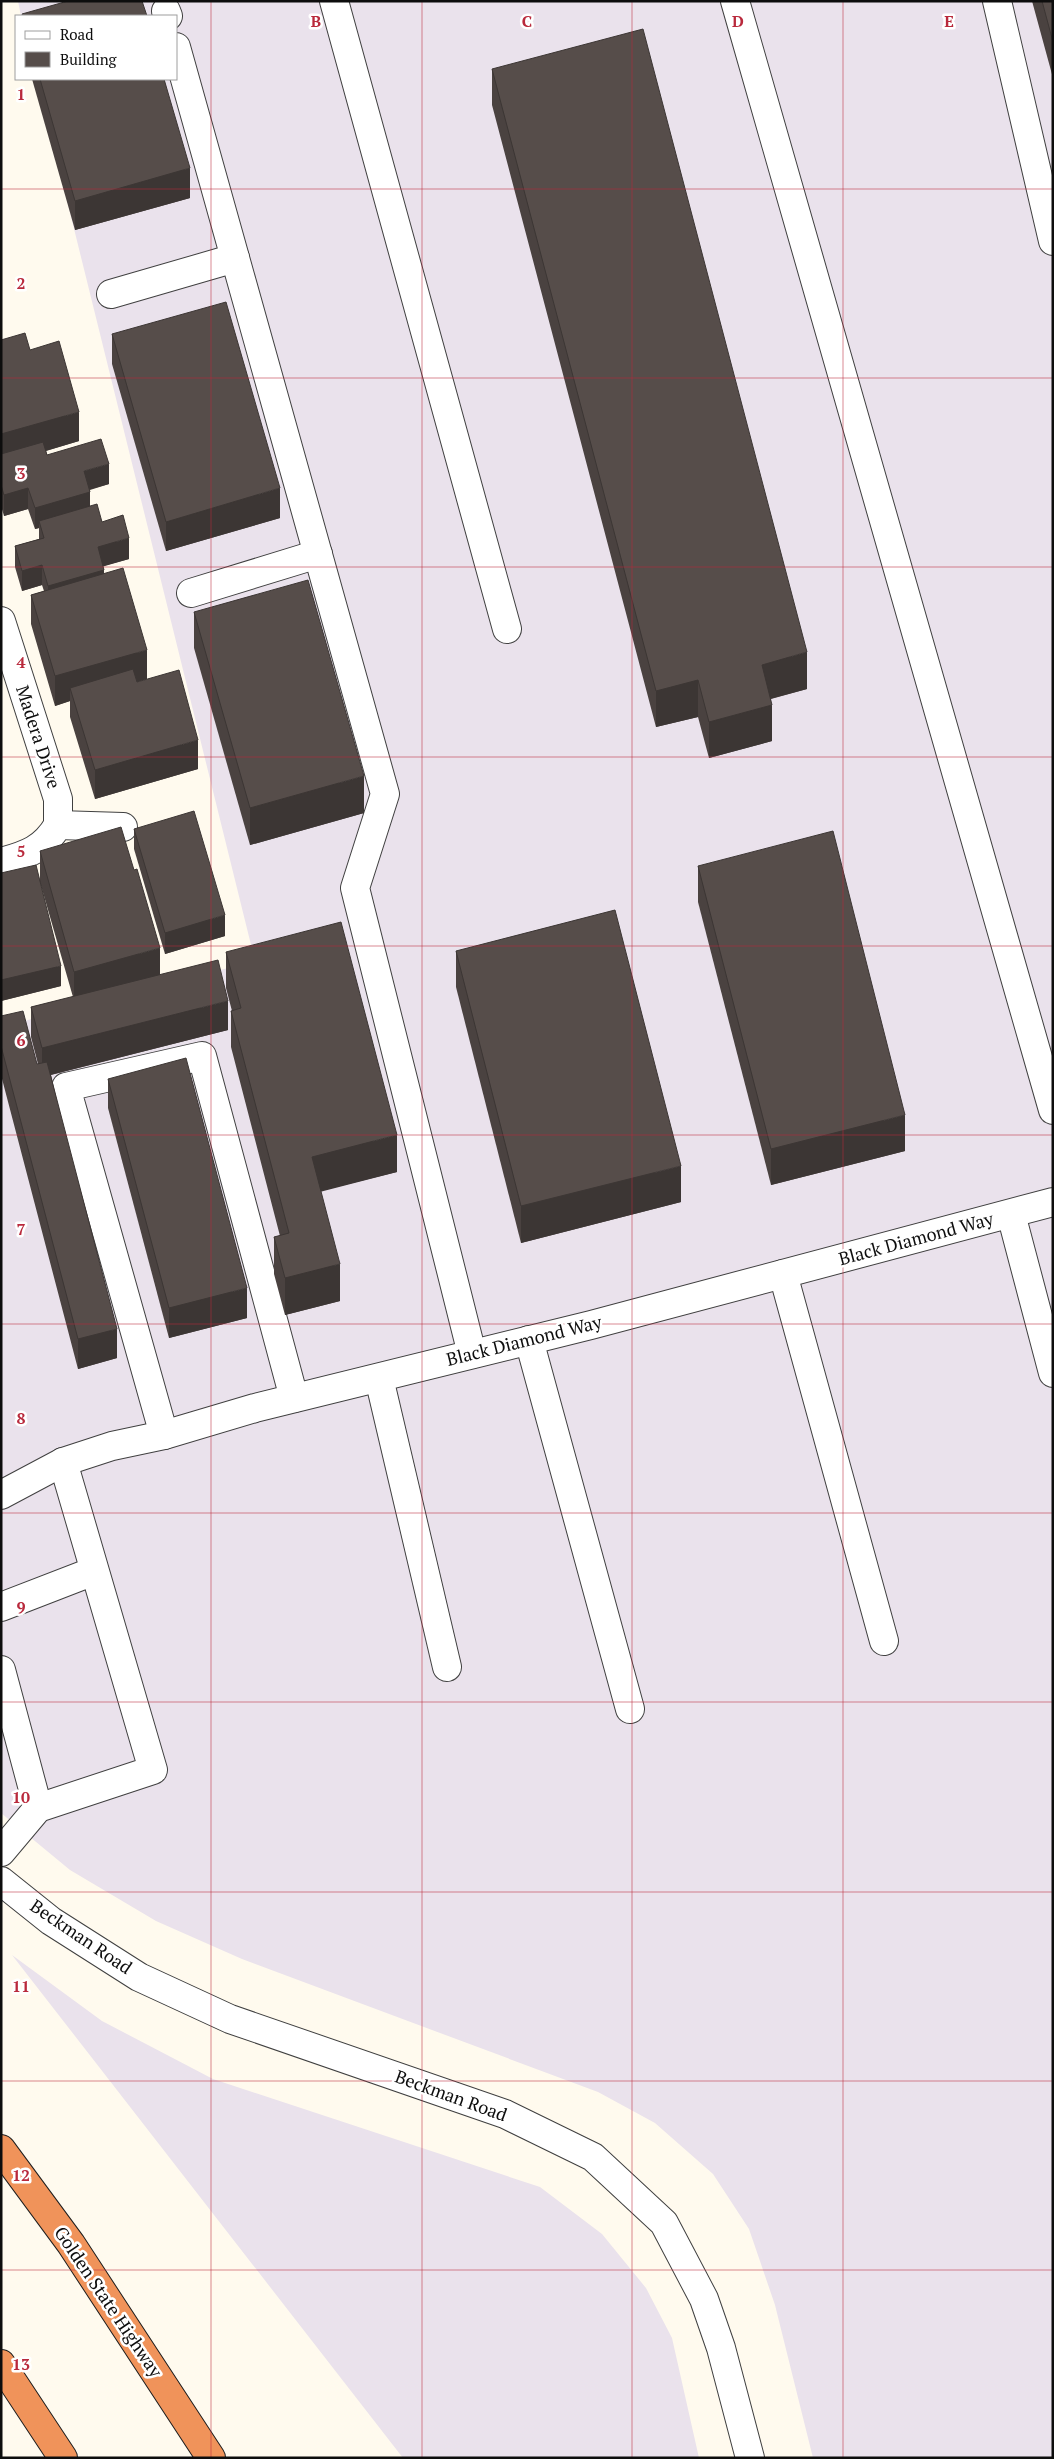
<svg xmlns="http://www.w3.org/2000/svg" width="1054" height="2459" viewBox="0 0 1054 2459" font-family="'PT Serif',serif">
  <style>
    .industrial { fill: #eae2ec }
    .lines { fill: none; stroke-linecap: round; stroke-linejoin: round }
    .minor-casing { stroke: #404040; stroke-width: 30 }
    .highway-casing { stroke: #1e1e1e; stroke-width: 30 }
    .minor { stroke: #fff; stroke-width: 28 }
    .highway { stroke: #f0935a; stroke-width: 28 }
    .wall { fill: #4a4240 }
    .shaded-wall { fill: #3c3634 }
    .building { fill: #564d4a; stroke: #3c3634 }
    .grid { fill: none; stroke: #b9293c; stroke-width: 1; stroke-opacity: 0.55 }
    .labels { text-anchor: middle; stroke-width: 5; stroke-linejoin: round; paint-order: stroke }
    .street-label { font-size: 18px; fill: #0d0d0d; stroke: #fff }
    .grid-label { font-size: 16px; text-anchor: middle; font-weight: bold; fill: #b9293c; stroke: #fff; stroke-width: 5; stroke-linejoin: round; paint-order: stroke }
  </style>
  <rect width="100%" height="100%" fill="#fffaee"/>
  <g class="industrial">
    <path d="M18 1H1053V2458H813L775 2305 749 2229 713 2174 655 2123 598 2092 242 1959 156 1921 70 1870 1 1813V1027L255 961 37 79H176V16H21Z"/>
    <path d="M12 1955 102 2021 213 2079 540 2187 602 2234 646 2288 672 2338 699 2458H403Z"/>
  </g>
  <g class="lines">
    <g class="minor-casing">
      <g id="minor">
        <path d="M334 1 507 629"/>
        <path d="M735 1 1053 1110"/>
        <path d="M997 1 1053 241"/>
        <path d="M166 11 168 16"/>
        <path d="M176 47 385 794 355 888 472 1354"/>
        <path d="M111 294 235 258"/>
        <path d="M191 593 318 554"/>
        <path d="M1 621 58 799V825"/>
        <path d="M58 825 123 827"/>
        <path d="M1 862C27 855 44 849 58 825"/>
        <path d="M1011 1214 1053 1373"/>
        <path d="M783 1274 884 1641"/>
        <path d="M529 1340 630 1709"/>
        <path d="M379 1378 447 1667"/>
        <path d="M164 1435 66 1087 202 1056 294 1398"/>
        <path d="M1 1495 63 1462 112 1446 164 1435 255 1408 591 1325 1053 1202"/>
        <path d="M1 1607 94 1571"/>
        <path d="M1 1670 38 1808"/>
        <path d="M1 1852 38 1808 153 1770 63 1462"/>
        <path d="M1 1881 51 1921 139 1977 230 2019 505 2114 593 2157 664 2223 704 2299 721 2348 750 2458"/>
      </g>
    </g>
    <g class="highway-casing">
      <g id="highway">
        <path d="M1 2149 71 2244 211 2458"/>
        <path d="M1 2364 63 2458"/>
      </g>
    </g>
    <use href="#minor" class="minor"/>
    <use href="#highway" class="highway"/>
  </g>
  <g class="wall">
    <path d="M1032 1H1053V78Z"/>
    <path d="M492 69 807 689 771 699 772 741 709 758 698 717 656 727 492 105Z"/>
    <path d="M32 79H164L190 198 75 230Z"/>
    <path d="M112 334 280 518 166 551 112 364Z"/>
    <path d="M1 340 30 350 79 441 46 451 47 455 109 484 90 490V506L129 559 103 566 104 573 147 679 137 682 198 769 95 799 70 717V701L55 706 31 624V595L44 591 42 585 22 591 15 567V546L39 539V528L35 529 28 509 4 516 1 506Z"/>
    <path d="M194 612 364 813 250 845 194 648Z"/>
    <path d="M134 829 225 936 165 954 134 849Z"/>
    <path d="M40 851 160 975 228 1030 51 1075 117 1358 78 1369 1 1075V1016L37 1064H38L31 1037V1007L73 997 40 882 61 986 1 1001V873L40 880Z"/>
    <path d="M698 866 905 1151 771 1185 698 902Z"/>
    <path d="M456 951 681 1202 521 1243 456 987Z"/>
    <path d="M226 952 397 1172 320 1191 340 1301 285 1315 274 1274V1237L280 1236 231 1047V1011H232L226 988Z"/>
    <path d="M108 1079 247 1318 169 1338 108 1108Z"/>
  </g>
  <g class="shaded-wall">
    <path d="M190 168V198L75 230V201Z"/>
    <path d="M79 412V441L1 464V434Z"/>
    <path d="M109 464V484L84 491V471Z"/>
    <path d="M28 488V509L4 516V495Z"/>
    <path d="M280 488V518L166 551V522Z"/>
    <path d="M90 492V512L39 521V528L35 529V508Z"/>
    <path d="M129 538V559L98 568V547Z"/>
    <path d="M42 565V585L22 591V571Z"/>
    <path d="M104 570V590L48 607V586Z"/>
    <path d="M147 650V679L74 700 70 688V701L55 706V676Z"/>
    <path d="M807 652V689L762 701V665Z"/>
    <path d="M698 680V717L656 727V691Z"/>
    <path d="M772 705V741L709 758V722Z"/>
    <path d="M198 740V769L95 799V770Z"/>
    <path d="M364 776V813L250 845V808Z"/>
    <path d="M225 915V936L165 954V933Z"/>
    <path d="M160 948V977L74 1001V972Z"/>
    <path d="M61 966V986L1 1001V980Z"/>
    <path d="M228 1001V1030L42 1077V1048Z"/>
    <path d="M905 1115V1151L771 1185V1149Z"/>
    <path d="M397 1135V1172L312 1194V1157Z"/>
    <path d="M681 1166V1202L521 1243V1206Z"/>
    <path d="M340 1264V1301L285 1315V1278Z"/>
    <path d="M247 1288V1318L169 1338V1308Z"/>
    <path d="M117 1329V1358L78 1369V1339Z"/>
  </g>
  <g class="building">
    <path d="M68 1H142L147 16H23L22 14Z"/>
    <path d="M1042 1H1053V42Z"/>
    <path d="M643 29 807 652 762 665 772 705 709 722 698 680 656 691 492 69Z"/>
    <path d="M40 79H164L190 168 75 201Z"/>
    <path d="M226 302 280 488 166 522 112 334Z"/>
    <path d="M25 333 30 350 59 341 79 412 1 434V340Z"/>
    <path d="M101 439 109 464 84 471 90 492 35 508 28 488 4 495 1 485V454L43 442 47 455Z"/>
    <path d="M97 504 102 522 123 515 129 538 98 547 104 570 48 586 42 565 22 571 15 546 44 538 39 521Z"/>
    <path d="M123 568 147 650 55 676 31 595Z"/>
    <path d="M308 580 364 776 250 808 194 612Z"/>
    <path d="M133 669 137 682 179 670 198 740 95 770 70 688Z"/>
    <path d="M194 811 225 915 165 933 134 829Z"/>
    <path d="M121 827 134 870 137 869 160 948 74 972 40 851Z"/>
    <path d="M833 831 905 1115 771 1149 698 866Z"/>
    <path d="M36 865 61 966 1 980V873Z"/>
    <path d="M615 910 681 1166 521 1206 456 951Z"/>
    <path d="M341 922 397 1135 312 1157 340 1264 285 1278 274 1237 289 1233 231 1011 241 1008 226 952Z"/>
    <path d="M218 960 228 1001 42 1048 31 1007Z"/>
    <path d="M23 1011 37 1064 47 1062 117 1329 78 1339 1 1046V1016Z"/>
    <path d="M186 1058 247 1288 169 1308 108 1079Z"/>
  </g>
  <path class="grid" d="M211 1V2458M422 1V2458M632 1V2458M843 1V2458M1 189H1053M1 378H1053M1 567H1053M1 757H1053M1 946H1053M1 1135H1053M1 1324H1053M1 1513H1053M1 1702H1053M1 1892H1053M1 2081H1053M1 2270H1053"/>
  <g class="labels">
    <g class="street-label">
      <text transform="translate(38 737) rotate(72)" y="6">Madera Drive</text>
      <text transform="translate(916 1239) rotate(-15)" y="6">Black Diamond Way</text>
      <text transform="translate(524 1341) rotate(-14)" y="6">Black Diamond Way</text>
      <text transform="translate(81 1937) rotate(34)" y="6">Beckman Road</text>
      <text transform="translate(451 2096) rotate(20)" y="6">Beckman Road</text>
      <text transform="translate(108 2302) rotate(56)" y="6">Golden State Highway</text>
    </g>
  </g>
  <g class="grid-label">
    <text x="316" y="27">B</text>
    <text x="527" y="27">C</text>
    <text x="738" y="27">D</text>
    <text x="949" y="27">E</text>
    <text x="21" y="100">1</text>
    <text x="21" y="289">2</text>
    <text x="21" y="479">3</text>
    <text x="21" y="668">4</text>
    <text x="21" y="857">5</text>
    <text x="21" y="1046">6</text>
    <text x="21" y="1235">7</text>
    <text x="21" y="1424">8</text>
    <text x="21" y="1613">9</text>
    <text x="21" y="1803">10</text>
    <text x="21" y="1992">11</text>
    <text x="21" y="2181">12</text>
    <text x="21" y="2370">13</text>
  </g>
  <rect width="1054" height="2459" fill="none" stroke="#0d0d0d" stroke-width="5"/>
  <rect x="15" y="15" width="162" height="65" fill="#ffffff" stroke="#9e9e9e"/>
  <rect x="25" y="31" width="25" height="8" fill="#ffffff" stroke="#9e9e9e"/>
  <text x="60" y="40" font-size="15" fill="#0d0d0d">Road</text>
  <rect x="25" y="52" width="25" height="15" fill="#564d4a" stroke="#9e9e9e"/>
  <text x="60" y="65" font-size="15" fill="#0d0d0d">Building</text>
</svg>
